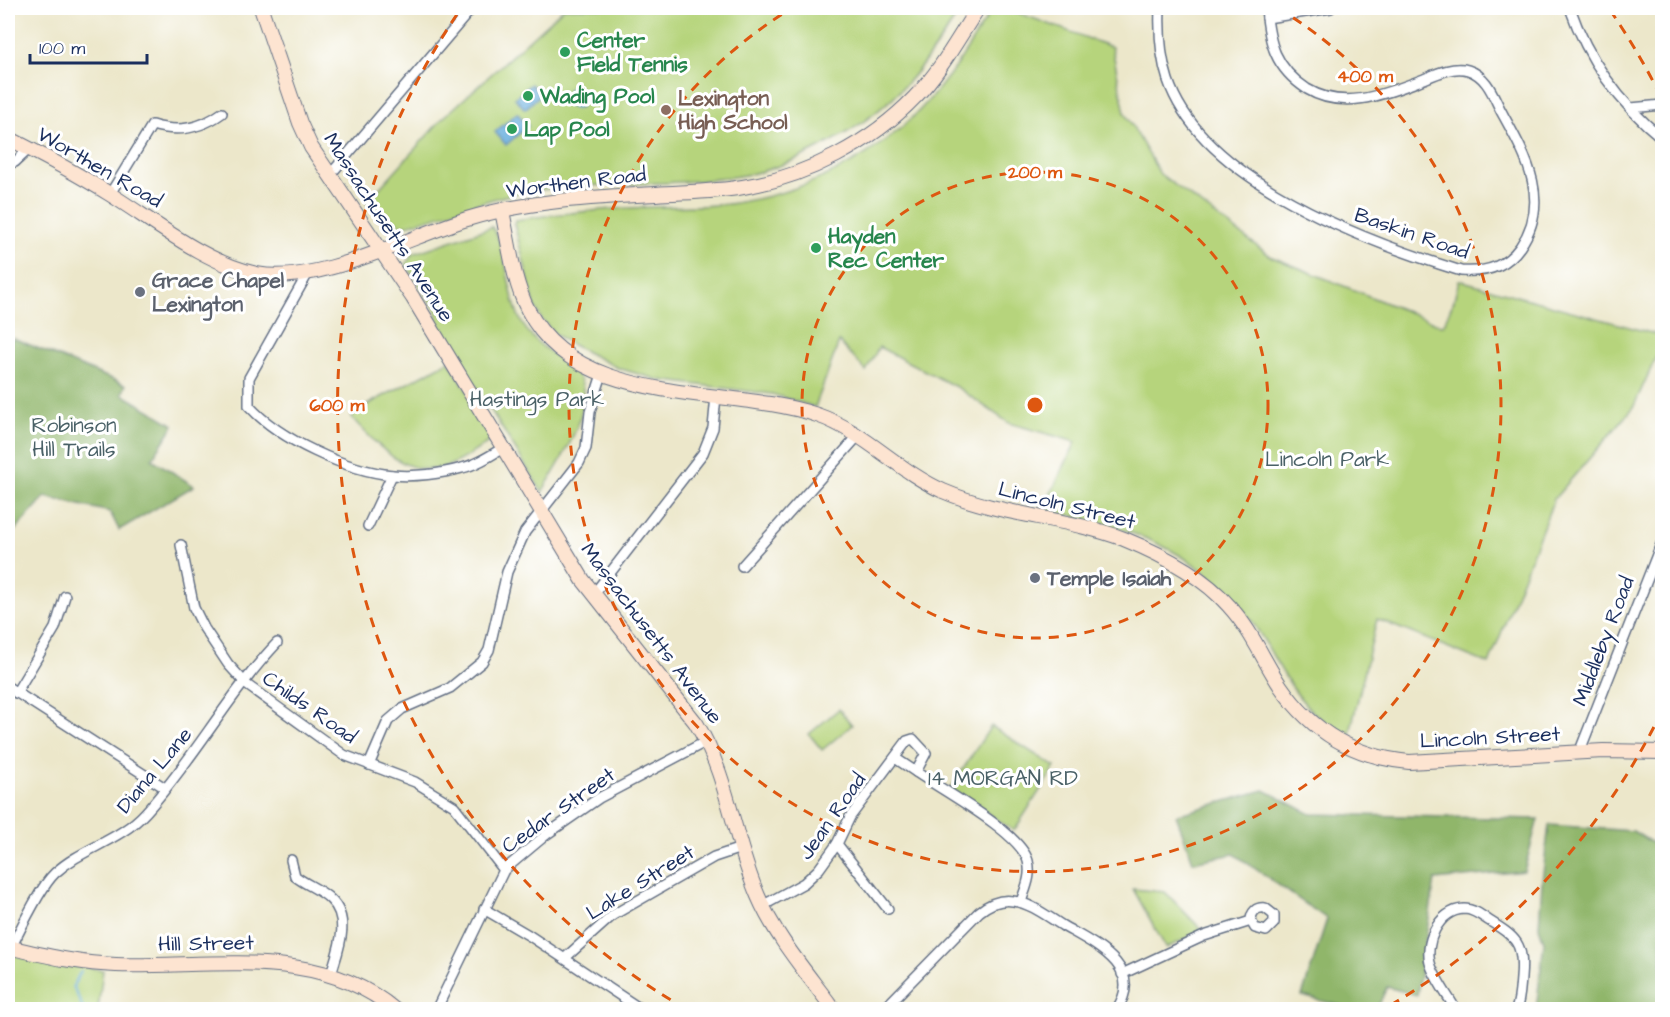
<svg xmlns="http://www.w3.org/2000/svg" width="1670" height="1017" viewBox="0 0 1670 1017" font-family="'Architects Daughter',sans-serif">
  <style>
    .green { fill: #b6d47b; stroke: #68826c; stroke-width: 1.5 }
    .forest { fill: #90b66b; stroke: #567264; stroke-width: 1.5 }
    .water { fill: #66addd; stroke: #406e9e; stroke-width: 1.5 }
    .lines { fill: none; stroke-linecap: round; stroke-linejoin: round }
    .stream { stroke: #66addd; stroke-width: 2 }
    .street-casing { stroke: #646f84; stroke-width: 12 }
    .secondary-casing { stroke: #646f84; stroke-width: 16 }
    .street { stroke: #fff; stroke-width: 9 }
    .secondary { stroke: #fde4d1; stroke-width: 14 }
    .ring { fill: none; stroke: #de5710; stroke-width: 3; stroke-dasharray: 10 8 }
    .leisure-dot { fill: #2e9e5b; stroke: #fff; stroke-width: 2 }
    .education-dot { fill: #8d6e63; stroke: #fff; stroke-width: 2 }
    .worship-dot { fill: #6b7280; stroke: #fff; stroke-width: 2 }
    .labels { text-anchor: middle; stroke-width: 6; stroke-linejoin: round; paint-order: stroke }
    .leisure-label { font-size: 21px; font-weight: bold; fill: #27864d; stroke: #fff; text-anchor: start }
    .education-label { font-size: 21px; font-weight: bold; fill: #785e54; stroke: #fff; text-anchor: start }
    .street-label { font-size: 21px; fill: #1b2f5e; stroke: #fff }
    .worship-label { font-size: 21px; font-weight: bold; fill: #5b616d; stroke: #fff; text-anchor: start }
    .park-label { font-size: 21px; fill: #4a6167; stroke: #fff }
    .centre { fill: #de5710; stroke: #fff; stroke-width: 3 }
    .ring-label { font-size: 18px; text-anchor: middle; font-weight: bold; fill: #de5710; stroke: #fff; stroke-width: 6; stroke-linejoin: round; paint-order: stroke }
  </style>
  <rect width="100%" height="100%" fill="#fff"/>
  <filter id="ink" filterUnits="userSpaceOnUse"><feTurbulence type="fractalNoise" baseFrequency=".0167" numOctaves="2"/><feDisplacementMap in="SourceGraphic" scale="12" xChannelSelector="R" yChannelSelector="G"/><feConvolveMatrix kernelMatrix="1 2 1 2 8 2 1 2 1" color-interpolation-filters="sRGB"/></filter>
  <filter id="wash" filterUnits="userSpaceOnUse"><feTurbulence type="fractalNoise" baseFrequency=".008" numOctaves="4" result="noise"/><feDisplacementMap in="SourceGraphic" scale="24" xChannelSelector="R" yChannelSelector="G"/><feGaussianBlur stdDeviation="1.35" result="paint"/><feColorMatrix in="noise" values="0 0 0 0 0 0 0 0 0 0 0 0 0 0 0 0 0 1.4 0 .05"/><feComposite in="paint" operator="in"/></filter>
  <g filter="url(#wash)">
    <rect width="100%" height="100%" fill="#ece7ca"/>
    <g class="green">
      <path d="M564 8H962C920 73 890 113 819 148 798 159 775 169 751 174 677 188 600 180 525 192 482 199 444 216 402 226L366 203 442 119Z"/>
      <path d="M993 8H1005L1112 47 1125 113 1160 174 1272 257 1443 326 1454 300 1459 280 1662 336V344L1633 408 1554 499 1489 664 1377 619 1349 737C1335 728 1320 720 1309 708 1283 681 1270 645 1248 616 1196 547 1124 526 1043 509L1076 442 1009 423 958 388 879 347 866 371 839 342 815 407 772 394 659 380 618 368 569 343 555 334 542 320 535 306 514 223 516 220C563 213 610 208 657 207 683 206 709 207 735 203 807 192 879 157 928 101 954 73 973 39 993 8Z"/>
      <path d="M492 227C509 253 506 290 520 319 532 344 554 353 573 370 604 398 558 465 542 492L439 327 435 308 406 265 412 254Z"/>
      <path d="M449 361 496 437C480 447 462 462 444 467 404 479 375 442 351 417L365 406Z"/>
      <path d="M839 709 852 725 822 750 809 734Z"/>
      <path d="M991 726 1055 767 1014 831 950 789Z"/>
      <path d="M1133 889 1165 892 1203 931 1166 948Z"/>
      <path d="M8 954 103 970 98 1009 8 1010Z"/>
    </g>
    <g class="forest">
      <path d="M13 338 126 385 122 394 174 425 152 459 194 486 119 530 110 512 45 497 8 538V346Z"/>
      <path d="M1264 790 1311 814 1538 819 1524 871 1435 880 1417 995 1387 987 1377 1009H1354L1302 996 1327 919 1234 854 1193 862 1176 815Z"/>
      <path d="M1549 825 1633 831 1662 849V1009H1536L1544 942 1539 927 1542 881Z"/>
    </g>
    <g class="water">
      <path d="M531 84 540 95 525 109 515 98Z"/>
      <path d="M575 84 585 96 581 107 575 109 565 104 573 98 567 91Z"/>
      <path d="M517 113 528 126 506 145 495 132Z"/>
    </g>
    <g class="lines">
      <path class="stream" d="M81 971 73 986 84 1010"/>
    </g>
  </g>
  <g filter="url(#ink)">
    <g class="lines">
      <g class="street-casing">
        <g id="street">
          <path d="M1160 8C1159 32 1160 56 1168 80 1202 181 1367 242 1461 271 1485 273 1506 267 1520 247 1553 200 1524 153 1501 111 1493 95 1487 76 1468 70 1454 66 1438 73 1424 79 1387 93 1345 112 1307 89 1275 68 1269 43 1266 8"/>
          <path d="M1570 8C1588 60 1619 103 1662 138"/>
          <path d="M1267 18 1331 8"/>
          <path d="M1631 108 1662 105"/>
          <path d="M8 163 15 162 29 149"/>
          <path d="M330 175 472 8"/>
          <path d="M110 194 152 125C178 133 200 129 222 113"/>
          <path d="M308 273 249 378V406C279 439 347 471 393 475 414 477 441 474 462 468 476 465 490 456 503 448"/>
          <path d="M368 526 392 475"/>
          <path d="M181 545 194 608 204 628 228 664 247 685 344 755 415 782 454 806 504 870"/>
          <path d="M742 566 858 436"/>
          <path d="M593 595 703 453 713 428 716 396"/>
          <path d="M8 687 165 788"/>
          <path d="M16 693 55 628 65 596"/>
          <path d="M1579 753 1662 542"/>
          <path d="M369 765 388 721 402 709 450 688 482 662 489 650 507 572 525 532 579 463 586 448 590 412 602 374"/>
          <path d="M916 772C942 790 1020 832 1028 861 1032 876 1025 889 1021 902"/>
          <path d="M837 844 888 909"/>
          <path d="M291 860 295 876C306 885 320 889 330 899 352 919 338 950 331 974"/>
          <path d="M762 906 804 883 819 869 837 844 850 817 907 741 913 739 926 753 916 772 895 758"/>
          <path d="M484 909 530 936 642 1010"/>
          <path d="M11 948C21 928 40 887 55 873 82 848 120 841 146 812 194 759 228 695 277 643"/>
          <path d="M565 958 613 915 714 857 741 848"/>
          <path d="M1122 974 1204 936 1251 921 1255 928 1266 931 1274 923V915L1265 908C1256 907 1251 912 1251 921"/>
          <path d="M436 1010 504 870 547 834 599 798 707 741"/>
          <path d="M883 1010 979 912C989 904 1000 899 1013 901 1031 903 1048 917 1063 926 1092 943 1147 967 1116 1010"/>
          <path d="M1456 1010C1448 996 1436 980 1431 966 1423 945 1438 910 1464 909 1473 909 1481 915 1488 920 1517 938 1524 943 1521 978 1520 989 1520 999 1516 1010"/>
        </g>
      </g>
      <g class="secondary-casing">
        <g id="secondary">
          <path d="M261 8 300 123 311 147 413 298 583 580 696 723C729 777 733 839 758 896 776 938 807 973 834 1010"/>
          <path d="M8 138C42 155 76 173 108 193 152 220 206 264 257 274 317 286 408 237 467 219 527 201 593 197 656 194 685 192 715 192 743 187 806 177 871 143 915 97 941 71 958 38 978 8"/>
          <path d="M502 211C509 243 513 281 528 310 578 409 728 385 817 415 864 431 898 471 943 491 1001 516 1066 517 1124 539 1161 554 1203 576 1229 606 1252 631 1263 660 1281 687 1312 732 1355 757 1409 762L1603 751 1662 752"/>
          <path d="M8 947C43 955 79 964 116 965 210 968 317 944 395 1010"/>
        </g>
      </g>
      <use href="#street" class="street"/>
      <use href="#secondary" class="secondary"/>
    </g>
  </g>
  <g class="ring">
    <circle cx="1035" cy="405" r="233"/>
    <path d="M1278 8A466 466 0 1 1 792 8"/>
    <path d="M1662 711A698 698 0 0 1 1384 1009M686 1009A698 698 0 0 1 460 10M1610 10A698 698 0 0 1 1662 99"/>
  </g>
  <g class="leisure-dot">
    <circle cx="565" cy="52" r="6"/>
    <circle cx="528" cy="96" r="6"/>
    <circle cx="512" cy="129" r="6"/>
    <circle cx="816" cy="248" r="6"/>
  </g>
  <circle class="education-dot" cx="666" cy="110" r="6"/>
  <g class="worship-dot">
    <circle cx="140" cy="292" r="6"/>
    <circle cx="1035" cy="578" r="6"/>
  </g>
  <g class="labels">
    <g class="leisure-label">
      <text x="577" y="47">Center<tspan x="577" dy="24">Field Tennis</tspan></text>
      <text x="540" y="103">Wading Pool</text>
      <text x="524" y="136">Lap Pool</text>
      <text x="828" y="243">Hayden<tspan x="828" dy="24">Rec Center</tspan></text>
    </g>
    <g class="education-label">
      <text x="678" y="105">Lexington<tspan x="678" dy="24">High School</tspan></text>
    </g>
    <g class="street-label">
      <text transform="translate(100 167) rotate(30)" y="7">Worthen Road</text>
      <text transform="translate(576 182) rotate(-7)" y="7">Worthen Road</text>
      <text transform="translate(389 227) rotate(57)" y="7">Massachusetts Avenue</text>
      <text transform="translate(1412 233) rotate(19)" y="7">Baskin Road</text>
      <text transform="translate(1067 505) rotate(14)" y="7">Lincoln Street</text>
      <text transform="translate(652 633) rotate(53)" y="7">Massachusetts Avenue</text>
      <text transform="translate(1603 641) rotate(-69)" y="7">Middleby Road</text>
      <text transform="translate(310 707) rotate(35)" y="7">Childs Road</text>
      <text transform="translate(1490 737) rotate(-3)" y="7">Lincoln Street</text>
      <text transform="translate(154 770) rotate(-50)" y="7">Diana Lane</text>
      <text transform="translate(558 810) rotate(-35)" y="7">Cedar Street</text>
      <text transform="translate(832 816) rotate(-55)" y="7">Jean Road</text>
      <text transform="translate(640 882) rotate(-32)" y="7">Lake Street</text>
      <text transform="translate(206 943) rotate(-1)" y="7">Hill Street</text>
    </g>
    <g class="worship-label">
      <text x="152" y="287">Grace Chapel<tspan x="152" dy="24">Lexington</tspan></text>
      <text x="1047" y="585">Temple Isaiah</text>
    </g>
    <g class="park-label">
      <text x="537" y="406">Hastings Park</text>
      <text x="74" y="432">Robinson<tspan x="74" dy="24">Hill Trails</tspan></text>
      <text x="1327" y="466">Lincoln Park</text>
      <text x="1003" y="785">14 MORGAN RD</text>
    </g>
  </g>
  <circle cx="1035" cy="405" r="9" class="centre"/>
  <g class="ring-label">
    <text x="1365" y="82">400 m</text>
    <text x="1035" y="178">200 m</text>
    <text x="337" y="411">600 m</text>
  </g>
  <rect width="1670" height="1017" fill="none" stroke="#fff" stroke-width="30"/>
  <path d="M30 54v9h117v-9" fill="none" stroke="#1b2f5e" stroke-width="3"/>
  <text x="39" y="54" font-size="18" fill="#1b2f5e" stroke="#ffffff" stroke-width="4.5" paint-order="stroke">100 m</text>
</svg>
